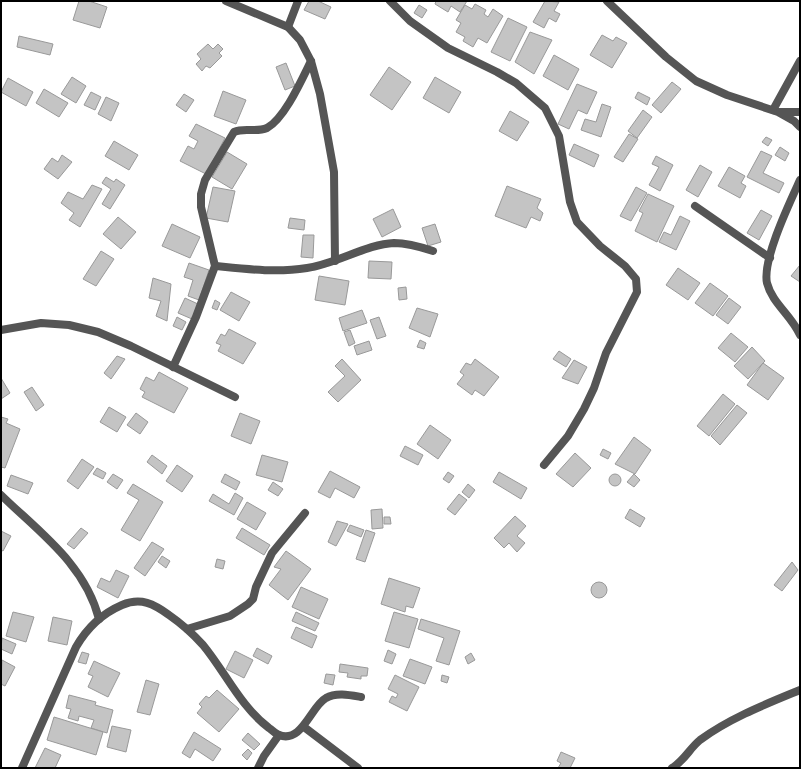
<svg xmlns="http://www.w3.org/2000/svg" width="801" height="769" viewBox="0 0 801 769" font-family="'IBM Plex Sans',sans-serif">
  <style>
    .building { fill: #c4c4c4; stroke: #999 }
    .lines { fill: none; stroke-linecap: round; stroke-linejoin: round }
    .minor { stroke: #555; stroke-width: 8 }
  </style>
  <rect width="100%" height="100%" fill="#fff"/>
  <g class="building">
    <path d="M79 1H89L107 7 100 28 73 20Z"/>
    <path d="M309 1H318L331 7 325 19 304 10Z"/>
    <path d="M436 1H467L460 12 451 6 448 12 435 4Z"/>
    <path d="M545 1 559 2 554 11 560 14 556 22 549 18 544 28 533 22Z"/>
    <path d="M475 4 486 10 484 14 488 17 493 9 503 16 487 43 478 38 473 47 463 41 465 37 456 32 461 23 456 20 465 5 472 9Z"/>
    <path d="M419 5 427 10 422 18 414 13Z"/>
    <path d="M508 18 527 27 510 61 491 52Z"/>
    <path d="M530 32 552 40 534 74 515 62Z"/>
    <path d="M602 35 613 41 616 37 627 43 612 68 590 55Z"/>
    <path d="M19 36 53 44 50 55 17 47Z"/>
    <path d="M208 44 213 49 218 44 223 49 219 53 222 56 210 68 206 66 202 71 196 64 201 59 197 54Z"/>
    <path d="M554 55 579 69 568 90 543 76Z"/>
    <path d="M286 63 295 86 285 90 276 67Z"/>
    <path d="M389 67 411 82 392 110 370 95Z"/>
    <path d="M72 77 86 86 76 103 61 94Z"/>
    <path d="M435 77 461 92 449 113 423 98Z"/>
    <path d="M8 78 33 92 26 106 1 92Z"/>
    <path d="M672 82 681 89 661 113 652 105Z"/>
    <path d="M577 84 597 92 587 114 578 110 569 129 558 124Z"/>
    <path d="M44 89 68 103 59 117 36 103Z"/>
    <path d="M223 91 246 100 236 124 214 116Z"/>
    <path d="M91 92 101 97 95 110 84 105Z"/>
    <path d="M638 92 650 98 647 105 635 98Z"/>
    <path d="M184 94 194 100 186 112 176 105Z"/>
    <path d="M106 97 119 103 111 121 98 114Z"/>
    <path d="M602 104 611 107 601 137 581 130 585 119 596 122Z"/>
    <path d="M643 110 652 117 637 138 628 131Z"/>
    <path d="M510 111 529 122 517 141 499 131Z"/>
    <path d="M196 124 225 138 206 174 180 161 188 146 194 149 198 141 189 136Z"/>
    <path d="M629 134 638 139 623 162 614 157Z"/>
    <path d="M766 137 772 140 768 146 762 142Z"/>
    <path d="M114 141 138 155 129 170 105 156Z"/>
    <path d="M574 144 599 155 594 167 569 155Z"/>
    <path d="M780 147 789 153 785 161 775 155Z"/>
    <path d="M761 151 772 156 763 173 784 183 779 193 747 177Z"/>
    <path d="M227 152 247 164 232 189 212 177Z"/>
    <path d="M62 155 72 162 58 179 44 169 52 158 58 162Z"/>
    <path d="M656 156 673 165 660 191 649 185 659 167 652 164Z"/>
    <path d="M700 165 712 172 698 197 686 190Z"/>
    <path d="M729 167 745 176 741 183 746 186 740 198 718 186Z"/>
    <path d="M106 177 114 182 116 179 125 185 110 209 102 204 111 189 102 183Z"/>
    <path d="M92 185 102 189 80 227 69 220 74 213 61 203 68 192 83 199Z"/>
    <path d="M507 186 541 199 537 208 543 213 540 221 531 217 526 228 495 216Z"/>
    <path d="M213 187 235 191 228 222 206 218Z"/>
    <path d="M636 187 647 193 631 221 620 216Z"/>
    <path d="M648 194 674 206 657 242 635 231 643 213 639 211Z"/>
    <path d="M393 209 401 227 382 237 373 219Z"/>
    <path d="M761 210 772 216 759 240 747 233Z"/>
    <path d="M680 216 690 221 676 250 659 242 664 232 671 235Z"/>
    <path d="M118 217 136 232 121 249 103 234Z"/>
    <path d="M290 218 305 220 304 230 288 228Z"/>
    <path d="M172 224 200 237 190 258 162 246Z"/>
    <path d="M435 224 441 242 428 246 422 228Z"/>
    <path d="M303 235H314L313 258 301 257Z"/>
    <path d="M101 251 114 259 96 286 83 279Z"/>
    <path d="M369 261 392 262 391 279 368 278Z"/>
    <path d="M189 263 209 270 199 300 188 296 193 280 184 277Z"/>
    <path d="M800 265V282L791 276Z"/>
    <path d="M678 268 700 283 688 300 666 285Z"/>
    <path d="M319 276 349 281 345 305 315 300Z"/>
    <path d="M153 278 171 284 167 321 156 316 161 301 149 298Z"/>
    <path d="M710 283 728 296 713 316 695 303Z"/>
    <path d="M406 287 407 299 399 300 398 288Z"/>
    <path d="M231 292 250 302 239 321 220 310Z"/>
    <path d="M185 298 198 304 192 319 178 313Z"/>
    <path d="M729 298 741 307 728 324 716 315Z"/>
    <path d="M215 300 220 303 217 310 212 308Z"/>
    <path d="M417 308 438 314 430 337 409 328Z"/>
    <path d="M362 310 367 323 343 331 339 318Z"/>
    <path d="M177 317 186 322 182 330 173 326Z"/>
    <path d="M379 317 386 336 377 339 370 320Z"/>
    <path d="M229 329 256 343 243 364 218 351 221 345 216 343 221 334 225 336Z"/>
    <path d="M350 330 355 343 349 346 344 332Z"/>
    <path d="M731 333 748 347 735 362 718 348Z"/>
    <path d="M420 340 426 343 424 349 417 347Z"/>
    <path d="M369 341 372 350 357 355 354 346Z"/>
    <path d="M752 347 765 361 748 379 734 366Z"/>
    <path d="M559 351 571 359 566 367 553 359Z"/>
    <path d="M117 356 125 359 111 379 104 373Z"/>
    <path d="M342 359 361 380 338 402 328 392 345 376 335 366Z"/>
    <path d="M475 359 499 377 484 396 475 390 472 395 457 384 464 375 460 372 466 363 471 365Z"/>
    <path d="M574 360 587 367 578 384 562 378Z"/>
    <path d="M763 363 784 378 768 400 747 385Z"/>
    <path d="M159 372 188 388 174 413 142 397 145 392 140 389 146 377 154 381Z"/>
    <path d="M1 378 10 393 1 399Z"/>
    <path d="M32 387 44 405 36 411 24 392Z"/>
    <path d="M723 394 735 404 709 436 697 426Z"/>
    <path d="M737 405 747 413 720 445 711 436Z"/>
    <path d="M109 407 126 417 117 432 100 422Z"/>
    <path d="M136 413 148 422 140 434 127 425Z"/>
    <path d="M240 413 260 421 251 444 231 436Z"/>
    <path d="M1 417 8 419 6 423 20 429 5 468 1 467Z"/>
    <path d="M430 425 451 440 438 459 417 444Z"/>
    <path d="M634 437 651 450 635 474 615 464Z"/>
    <path d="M405 446 423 455 418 465 400 456Z"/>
    <path d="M603 449 611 453 608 459 600 455Z"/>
    <path d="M575 453 591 468 573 487 556 474Z"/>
    <path d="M152 455 167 466 162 474 147 462Z"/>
    <path d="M262 455 288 462 282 482 256 475Z"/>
    <path d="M82 459 94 467 78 489 67 481Z"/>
    <path d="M177 465 193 476 182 492 166 481Z"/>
    <path d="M97 468 106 473 103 479 93 474Z"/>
    <path d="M330 471 360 487 354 498 335 488 330 498 318 492Z"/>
    <path d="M448 472 454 476 449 483 443 479Z"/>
    <path d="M499 472 527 488 521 499 493 482Z"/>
    <circle cx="615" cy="480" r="6"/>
    <path d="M113 474 123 480 117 489 107 482Z"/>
    <path d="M225 474 240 482 236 490 221 482Z"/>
    <path d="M634 474 640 480 634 487 627 482Z"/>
    <path d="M11 475 33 483 28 494 7 486Z"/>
    <path d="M273 482 283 489 278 496 268 490Z"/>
    <path d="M133 484 163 502 140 541 121 530 139 500 127 493Z"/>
    <path d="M468 484 475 490 469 498 462 492Z"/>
    <path d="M235 493 243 498 234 515 209 501 213 494 229 504Z"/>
    <path d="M459 494 467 500 455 515 447 509Z"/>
    <path d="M247 502 266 513 256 530 237 519Z"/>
    <path d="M382 509 383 528 372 529 371 510Z"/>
    <path d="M630 509 645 518 640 527 625 518Z"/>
    <path d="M515 516 526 526 517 536 525 543 517 552 509 543 504 548 494 538Z"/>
    <path d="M384 517H390L391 524H384Z"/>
    <path d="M337 521 348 524 336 546 328 542Z"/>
    <path d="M350 525 364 530 361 537 347 531Z"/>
    <path d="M81 528 88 533 74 549 67 544Z"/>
    <path d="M242 528 270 545 264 555 236 538Z"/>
    <path d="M366 530 375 533 365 562 356 559Z"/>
    <path d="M1 531 11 536 3 551 1 550Z"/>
    <path d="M152 542 164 549 145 576 134 568Z"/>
    <path d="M286 551 311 569 288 600 269 585 281 569 274 567Z"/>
    <path d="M162 556 170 561 166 568 158 562Z"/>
    <path d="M217 559 225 561 223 569 215 567Z"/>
    <path d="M792 562 798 570 782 591 774 585Z"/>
    <path d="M116 570 129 576 118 598 97 587 101 578 110 582Z"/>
    <path d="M389 578 420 588 413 608 406 606 405 612 381 604Z"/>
    <circle cx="599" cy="590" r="8"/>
    <path d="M301 587 328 599 319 619 292 607Z"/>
    <path d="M13 612 34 617 26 642 6 636Z"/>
    <path d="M296 612 319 623 315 631 292 621Z"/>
    <path d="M394 612 418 619 409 648 385 641Z"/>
    <path d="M53 617 72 621 67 645 48 641Z"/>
    <path d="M421 619 460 631 449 665 436 661 444 638 418 629Z"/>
    <path d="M296 627 317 636 312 648 291 638Z"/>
    <path d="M2 638 16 644 12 654 1 649Z"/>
    <path d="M257 648 272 656 268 664 253 656Z"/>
    <path d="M388 650 396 654 392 664 384 661Z"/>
    <path d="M235 651 253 660 244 678 226 669Z"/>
    <path d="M82 652 89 654 86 664 78 662Z"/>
    <path d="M471 653 475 660 468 664 465 657Z"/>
    <path d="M410 659 432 667 425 684 403 676Z"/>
    <path d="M2 660 15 667 5 686 1 684Z"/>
    <path d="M94 661 120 673 108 697 88 687 93 676 88 674Z"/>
    <path d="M340 664 368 668 367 676H361V679L347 677 348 673 339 672Z"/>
    <path d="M326 674 335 675 333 685 324 683Z"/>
    <path d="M395 675 419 687 407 711 389 702 392 696 396 698 398 694 388 689Z"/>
    <path d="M442 675 449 677 447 683 441 681Z"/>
    <path d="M146 680 159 684 150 715 137 712Z"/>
    <path d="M217 690 239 709 219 732 197 713 202 707 199 704 206 696 209 698Z"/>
    <path d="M69 695 96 702 95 705 113 710 107 733 91 728 94 720 79 716 78 721 68 718 71 709 66 708Z"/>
    <path d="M54 717 103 732 96 755 47 740Z"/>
    <path d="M112 726 131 730 126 752 107 747Z"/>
    <path d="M194 732 221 749 213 761 195 749 190 758 182 753Z"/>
    <path d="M248 733 260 744 254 750 242 740Z"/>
    <path d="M45 748 61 755 55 768H35Z"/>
    <path d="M248 749 252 753 247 760 242 755Z"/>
    <path d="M561 752 575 758 570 768H558L561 763 557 761Z"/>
  </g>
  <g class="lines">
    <g class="minor">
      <path d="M226 1 288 27 300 40 311 61 320 94 334 172 335 261"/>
      <path d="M390 1 410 21 448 48 497 72 516 83 545 108 559 136 570 202 577 222 600 246 625 266 636 279 637 292 606 353 594 388 584 409 568 436 544 465"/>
      <path d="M607 1 666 57 696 81 727 95 778 112 794 121 800 127"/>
      <path d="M288 27 298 1"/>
      <path d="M773 110 800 61"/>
      <path d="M780 112H800"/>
      <path d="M800 180C790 202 762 260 767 283 772 303 792 316 800 335"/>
      <path d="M695 206 770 258"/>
      <path d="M215 266C245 269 276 273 307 268 336 264 367 244 394 243 408 243 421 247 433 251"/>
      <path d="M1 330 41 323 69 325 98 332 131 346 235 397"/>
      <path d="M173 367 196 317 215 266 201 207V194L205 180 234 132C245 127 256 133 267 128 285 118 302 79 311 61"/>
      <path d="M1 495C39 532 85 564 99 619"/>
      <path d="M187 629 230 616 248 604 253 599 256 587 272 553 305 513"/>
      <path d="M304 727 358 768"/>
      <path d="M22 768 76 647C87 628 101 614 122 605 141 597 154 604 169 615 182 624 193 634 203 645 226 673 240 706 269 728 272 730 276 734 279 735 302 744 311 706 326 698 336 692 350 695 361 697"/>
      <path d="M258 768 264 756 279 735"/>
      <path d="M672 768C684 761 690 748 700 740 730 718 766 704 800 690"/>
    </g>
  </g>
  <rect width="801" height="769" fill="none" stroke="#000000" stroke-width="4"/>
</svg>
